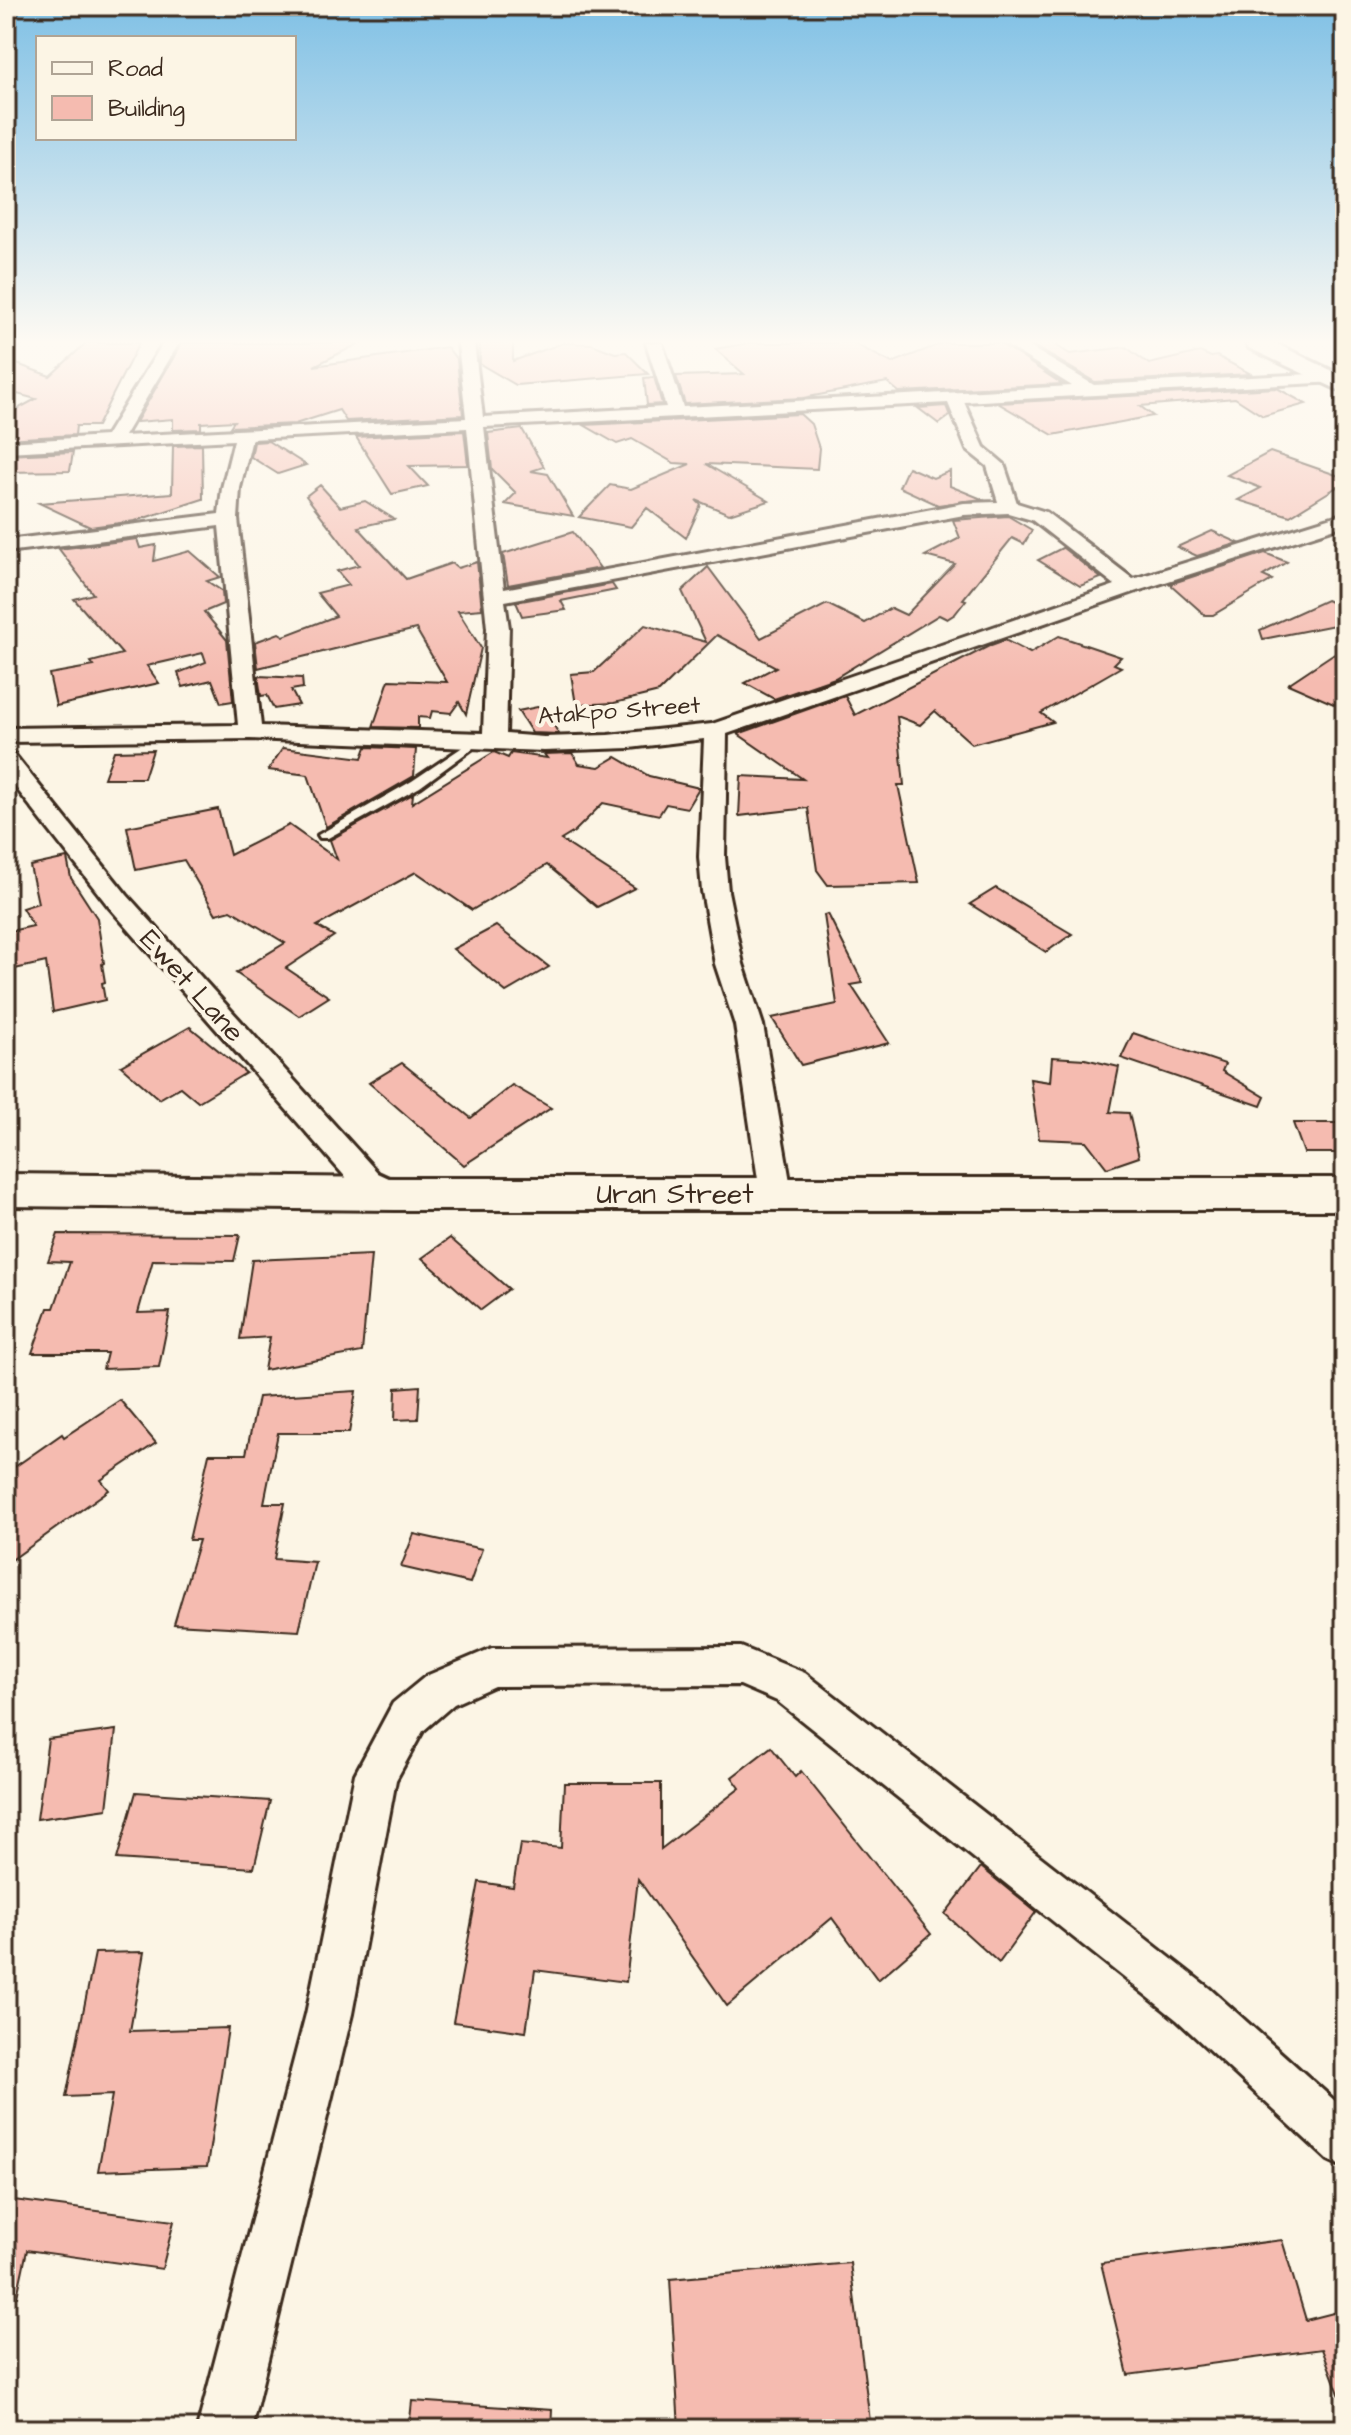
<svg xmlns="http://www.w3.org/2000/svg" width="1351" height="2435" viewBox="0 0 1351 2435" font-family="'Architects Daughter',sans-serif">
  <style>
    .building { fill: #f5bbb0; stroke: #3b2a1e; stroke-width: 2 }
    .lines { fill: none; stroke-linecap: round; stroke-linejoin: round }
    .lane-casing { stroke: #3b2a1e; stroke-width: 6 }
    .street-casing { stroke: #3b2a1e; stroke-width: 6 }
    .secondary-casing { stroke: #3b2a1e; stroke-width: 6 }
    .highway-casing { stroke: #3b2a1e; stroke-width: 6 }
    .lane { fill: #fcf5e5; fill-rule: evenodd }
    .street { fill: #fcf5e5; fill-rule: evenodd }
    .secondary { fill: #fcf5e5; fill-rule: evenodd }
    .highway { fill: #f9deab; fill-rule: evenodd }
    .labels { text-anchor: middle; stroke-width: 8; stroke-linejoin: round; paint-order: stroke }
    .far-street-label { font-size: 24px; fill: #3b2a1e; stroke: #fcf5e5 }
    .street-label { font-size: 28px; fill: #3b2a1e; stroke: #fcf5e5 }
  </style>
  <rect width="100%" height="100%" fill="#fcf5e5"/>
  <filter id="ink" filterUnits="userSpaceOnUse"><feTurbulence type="fractalNoise" baseFrequency=".0125" numOctaves="2"/><feDisplacementMap in="SourceGraphic" scale="16" xChannelSelector="R" yChannelSelector="G"/><feConvolveMatrix kernelMatrix="1 2 1 2 8 2 1 2 1" color-interpolation-filters="sRGB"/></filter>
  <g filter="url(#ink)">
    <g class="building">
      <path d="M86 343H139L97 426H76L75 435 6 439V415L36 399 6 391V360L50 376Z"/>
      <path d="M182 343H360L314 366 447 347 457 360 463 415 346 421 339 410 295 424 230 427 234 421 201 423V429L173 430V419L136 422Z"/>
      <path d="M480 343H513V361L563 343 592 344 615 353 626 352 648 374 516 385 480 364Z"/>
      <path d="M750 343H853L892 363 943 343H1000L1062 384 899 392 887 382 803 398 685 404 676 376 744 374 715 349Z"/>
      <path d="M1029 343H1052L1070 354 1126 347 1149 364 1200 352 1211 357 1217 356 1251 374 1095 382Z"/>
      <path d="M654 377 662 404 647 405 644 378Z"/>
      <path d="M1277 388 1306 404 1263 416 1235 398 1140 406 1153 416 1053 435 998 403Z"/>
      <path d="M946 406 950 416 939 424 918 408Z"/>
      <path d="M800 414 811 424 819 448 817 469 706 464 769 501 729 514 696 500 701 505 686 538 647 508 631 527 579 517 610 485 631 489 690 464 674 463 632 439 617 444 584 425Z"/>
      <path d="M522 429 544 467 531 471 548 474 573 516 505 504 516 493 492 469 488 433Z"/>
      <path d="M464 431 468 465 409 466 428 486 392 494 356 437Z"/>
      <path d="M268 441 306 465 278 474 251 457 254 442Z"/>
      <path d="M202 445 203 499 135 521 90 527 39 503 172 493 173 446Z"/>
      <path d="M73 452 70 471 6 472V455Z"/>
      <path d="M1270 452 1345 478V482L1290 516 1238 500 1261 488 1227 475Z"/>
      <path d="M908 467 933 478 950 471V486L982 499 938 505 899 487Z"/>
      <path d="M320 485 340 507 365 501 394 519 358 527 406 579 452 563 458 568 477 562 482 609 458 611 481 648 466 714 459 702 451 713 432 711 430 718 418 717V728L373 727 389 680 447 682 416 629 258 668 255 642 279 633 284 636 336 616 317 593 349 585 337 571 359 565 306 496Z"/>
      <path d="M1008 516 1032 530 1024 544 1012 538 963 599 966 600 955 614 947 619 939 615 835 678 774 699 745 683 776 667 717 635 659 692 614 703 576 705 571 674 594 672 645 625 706 642 682 591 708 567 761 638 827 604 865 623 891 608 906 615 955 564 925 556 960 538 953 520Z"/>
      <path d="M1212 531 1239 543 1197 556 1177 547Z"/>
      <path d="M573 532 600 568 508 585 503 554Z"/>
      <path d="M137 539 140 548 156 545 154 561 190 551 220 577 207 581 222 591 223 604 204 612 227 640 233 701 221 703 212 680 183 687 178 673 206 662 203 653 147 666 159 683 56 706 49 674 94 666 91 662 122 654 74 599 93 594 59 549Z"/>
      <path d="M1062 548H1063L1101 578 1080 586 1038 560Z"/>
      <path d="M1265 553 1287 562 1263 576 1272 580 1213 615H1205L1170 584Z"/>
      <path d="M612 584 616 590 561 601 566 610 522 616 516 602Z"/>
      <path d="M1326 600 1345 609V623L1263 639 1260 630Z"/>
      <path d="M1059 636 1121 657 1114 664 1121 667 1041 713 1053 722 972 744 935 711 920 725 897 716 904 785H898L919 883 828 885 817 870 808 808 739 816 741 776 803 779 738 734 845 696 855 715 991 645 1005 640 1030 653Z"/>
      <path d="M1345 646V709L1288 684Z"/>
      <path d="M258 676 302 678 303 688 291 690 299 705 274 709 267 695 261 696Z"/>
      <path d="M542 706 559 734 532 733 518 711Z"/>
      <path d="M366 747 416 749 414 776 326 827 308 775 268 770 283 748 362 758Z"/>
      <path d="M153 750 144 778H104L114 751Z"/>
      <path d="M494 752 508 758 511 753 547 758 544 754 572 753 579 764 599 767 616 757 649 776 699 788 687 808 666 804 659 815 603 803 574 832 561 840 635 888 597 907 547 865 472 910 416 872 317 926 334 936 286 968 329 997 299 1016 236 973 285 943 231 910 216 914 184 860 136 870 127 827 218 809 230 855 289 825 337 859 330 840 413 794 412 803Z"/>
      <path d="M67 858 71 878 97 918 104 963 102 964 105 982 102 983 105 1000 53 1012 46 962 6 971V932L33 926 22 908 38 903 30 866Z"/>
      <path d="M996 888 1040 915 1072 934 1046 952 970 904Z"/>
      <path d="M828 914 863 983 851 985 889 1043 801 1065 772 1018 837 1004 824 915Z"/>
      <path d="M496 926 549 967 506 992 453 949Z"/>
      <path d="M190 1027 246 1073 198 1102 180 1087 159 1099 121 1066Z"/>
      <path d="M1133 1033 1225 1064 1222 1071 1265 1097 1261 1106 1121 1058Z"/>
      <path d="M1052 1057 1085 1059 1119 1067 1110 1112 1129 1113 1139 1157 1107 1168 1086 1141 1039 1139 1030 1079 1050 1082Z"/>
      <path d="M402 1063 471 1118 512 1085 551 1108 464 1165 369 1083Z"/>
      <path d="M1293 1123H1345V1153H1304Z"/>
      <path d="M58 1234 240 1235 234 1261 153 1260 138 1313 170 1312 159 1367 103 1369 107 1353H32L48 1308H54L70 1262 48 1261Z"/>
      <path d="M450 1238 509 1289 481 1310 422 1258Z"/>
      <path d="M371 1255 362 1352 264 1370 270 1337 240 1339 252 1260Z"/>
      <path d="M420 1386 418 1419 395 1420 396 1388Z"/>
      <path d="M356 1391 349 1433H278L264 1503H285L274 1559 315 1562 299 1631 174 1624 199 1540H189L209 1454H246L258 1397Z"/>
      <path d="M120 1400 156 1443 101 1480 109 1490 6 1564V1473L62 1434 64 1437Z"/>
      <path d="M414 1534 482 1549 470 1583 401 1567Z"/>
      <path d="M116 1730 107 1809 37 1819 48 1739Z"/>
      <path d="M771 1747 795 1777 801 1771 931 1934 878 1980 832 1918 727 2006 638 1879 626 1982 535 1970 526 2032 453 2022 479 1882 513 1887 520 1844 561 1848 564 1783H661V1849L740 1788 732 1777Z"/>
      <path d="M136 1792 270 1801 254 1868 117 1859Z"/>
      <path d="M981 1867 1036 1912 999 1963 945 1914Z"/>
      <path d="M144 1952 130 2031 228 2028 207 2167 98 2171 112 2095 66 2097 95 1953Z"/>
      <path d="M6 2199 174 2221 162 2269 27 2250 17 2297 6 2296Z"/>
      <path d="M1282 2240 1306 2320 1345 2310V2403L1343 2404 1322 2349 1128 2375 1101 2263Z"/>
      <path d="M850 2263 871 2429H679L670 2279Z"/>
      <path d="M412 2401 552 2410 551 2429H409Z"/>
    </g>
    <g class="lines">
      <g class="lane-casing">
        <path id="lane" d="M476 738 482 741 480 743 420 787 328 838H320L318 835 412 781Z"/>
      </g>
      <g class="street-casing">
        <g id="street">
          <path d="M163 343H179L124 436 466 418 458 343H474L483 417 666 407 646 343H662L683 407 1072 386 1003 343H1023L1094 385 1331 373 1339 378 1337 382 964 402 984 447 1004 464 1017 503 1046 512 1133 579 1345 513V525L1137 591 727 734 725 857 728 891 743 964 763 1025 792 1193 787 1201 776 1205 765 1201 760 1193 735 1025 715 964 702 891 699 857 704 739 630 748 544 751 250 739 6 742V728L238 725 219 526 6 552V540L219 514 222 488 234 440 6 452V442L106 436ZM948 403 967 450 987 466 998 502 964 503 504 589 484 427ZM467 428 487 628 483 733 261 726 238 519 240 488 252 439ZM1008 513 1032 520 1115 585 712 724 608 735 544 737 506 734 509 628 505 601 964 515Z"/>
          <path d="M6 752 14 754 127 895 378 1173 406 1186 411 1194 406 1202 395 1206 356 1189 109 907 6 775Z"/>
          <path d="M741 1647 805 1673 1209 1988 1345 2110V2168L1328 2160 1177 2020 777 1701 740 1685 494 1686 454 1704 423 1731 396 1780 352 2014 251 2429H197L306 2014 355 1774 393 1703 426 1676 492 1648Z"/>
        </g>
      </g>
      <g class="secondary-casing">
        <g id="secondary">
          <path d="M1246 343H1275L1345 377V393L1249 348Z"/>
          <path d="M6 1174 395 1178H1345V1210H395L6 1206Z"/>
        </g>
      </g>
      <g class="highway-casing">
        <path id="highway" d="M6 343H23L6 353Z"/>
      </g>
      <use href="#lane" class="lane"/>
      <use href="#street" class="street"/>
      <use href="#secondary" class="secondary"/>
      <use href="#highway" class="highway"/>
    </g>
  </g>
  <linearGradient id="sky" x2="0" y2="1"><stop stop-color="#7fc0e5"/><stop offset="0.5" stop-color="#fefaf3"/><stop offset="1" stop-color="#fefaf3" stop-opacity="0"/></linearGradient>
  <rect width="1351" height="684" fill="url(#sky)"/>
  <g class="labels">
    <g class="far-street-label">
      <text transform="translate(619 710) rotate(-4)" y="8">Atakpo Street</text>
    </g>
    <g class="street-label">
      <text transform="translate(193 985) rotate(48)" y="10">Ewet Lane</text>
      <text x="675" y="1203">Uran Street</text>
    </g>
  </g>
  <rect width="1351" height="2435" fill="none" stroke="#fcf5e5" stroke-width="32"/>
  <rect x="16" y="16" width="1319" height="2403" fill="none" stroke="#3b2a1e" stroke-width="3" filter="url(#ink)"/>
  <rect x="36" y="36" width="260" height="104" fill="#fcf5e5" stroke="#afa495" stroke-width="2"/>
  <rect x="52" y="62" width="40" height="12" fill="#fcf5e5" stroke="#afa495" stroke-width="2"/>
  <text x="108" y="76" font-size="24" fill="#3b2a1e">Road</text>
  <rect x="52" y="96" width="40" height="24" fill="#f5bbb0" stroke="#afa495" stroke-width="2"/>
  <text x="108" y="116" font-size="24" fill="#3b2a1e">Building</text>
</svg>
